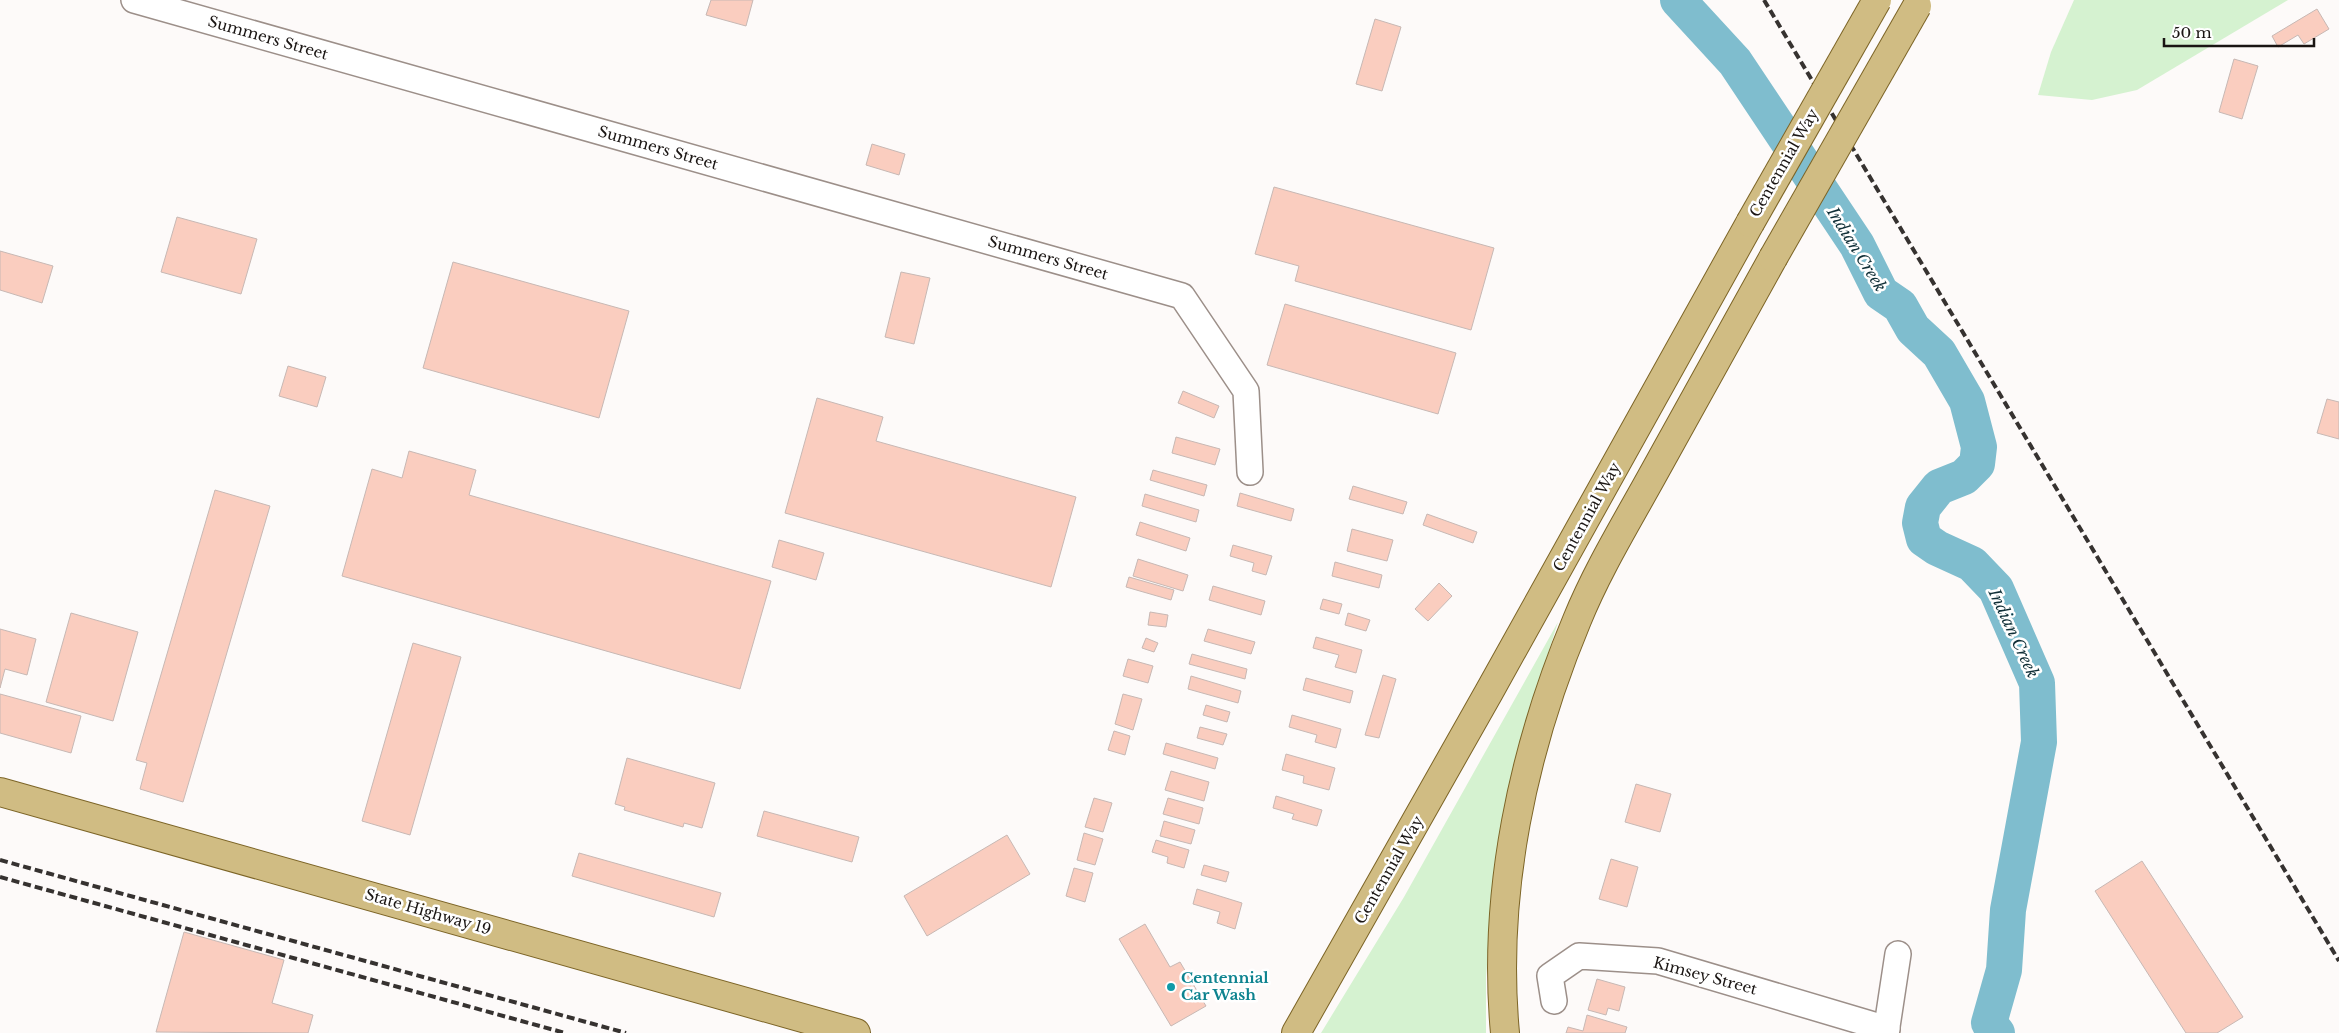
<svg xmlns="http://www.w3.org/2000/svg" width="2339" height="1033" viewBox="0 0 2339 1033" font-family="'Libre Baskerville',serif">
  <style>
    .green { fill: #d5f2d0 }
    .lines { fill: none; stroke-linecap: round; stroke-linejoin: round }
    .river { stroke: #7fbdce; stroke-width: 36 }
    .building { fill: #facdbf; stroke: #c7b8b4 }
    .minor-casing { stroke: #9c8f89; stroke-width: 28 }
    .major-casing { stroke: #7c6426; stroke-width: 30 }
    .minor { stroke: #fff; stroke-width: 25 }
    .major { stroke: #d0bc83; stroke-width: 28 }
    .rail { stroke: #363230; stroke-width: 4; stroke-dasharray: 8 4; stroke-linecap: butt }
    .major-bridge-casing { stroke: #7c6426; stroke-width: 30; stroke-linecap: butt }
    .major-bridge { stroke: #d0bc83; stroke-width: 28 }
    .culture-dot { fill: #0f9aa8; stroke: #fff; stroke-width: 2 }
    .labels { text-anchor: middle; stroke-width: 5; stroke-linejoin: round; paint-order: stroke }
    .street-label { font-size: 15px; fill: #1a1513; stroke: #fff }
    .culture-label { font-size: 15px; font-weight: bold; fill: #0d838f; stroke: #fff; text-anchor: start }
    .water-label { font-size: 16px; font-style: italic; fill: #102f37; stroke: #fff }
  </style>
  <rect width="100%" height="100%" fill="#fdfaf9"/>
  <g class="green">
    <path d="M2074 0H2288L2137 90 2092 100 2038 95 2051 52Z"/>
    <path d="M1558 622 1521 739 1495 865 1486 977V1033H1321L1404 897Z"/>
  </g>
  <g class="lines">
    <path class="river" d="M1678 0 1735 62 1857 245 1881 293 1900 306 1913 329 1939 353 1967 401 1979 447 1977 464 1964 477 1939 487 1923 507 1920 523 1924 539 1937 548 1972 564 1996 589 2037 683 2039 742 2008 910 2004 970 1989 1023 1997 1033"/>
  </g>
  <g class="building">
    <path d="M711 0H753L746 26 706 15Z"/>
    <path d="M2317 9 2329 29 2304 44 2298 35 2278 47 2272 36Z"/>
    <path d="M1375 19 1401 27 1382 91 1356 84Z"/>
    <path d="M2234 59 2258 66 2242 119 2219 112Z"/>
    <path d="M872 144 905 154 899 175 866 165Z"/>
    <path d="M1274 187 1494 248 1471 330 1295 281 1299 266 1255 254Z"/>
    <path d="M177 217 257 239 241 294 161 272Z"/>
    <path d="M0 251 53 266 42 303 0 290Z"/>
    <path d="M453 262 629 311 599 418 423 368Z"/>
    <path d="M901 272 930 278 914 344 885 337Z"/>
    <path d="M1285 304 1456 353 1438 414 1267 365Z"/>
    <path d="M288 366 326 377 317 407 279 396Z"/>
    <path d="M1183 391 1219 406 1214 418 1178 403Z"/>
    <path d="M817 398 883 417 876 441 1076 497 1051 587 785 513Z"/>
    <path d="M2327 399 2339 402V439L2317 433Z"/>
    <path d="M1176 437 1220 449 1215 465 1172 453Z"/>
    <path d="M409 451 476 470 469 495 771 581 740 689 342 576 372 469 402 478Z"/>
    <path d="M1153 470 1207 485 1204 496 1150 480Z"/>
    <path d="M1353 486 1407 502 1403 514 1349 499Z"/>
    <path d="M215 490 270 506 183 802 140 789 147 763 136 760Z"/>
    <path d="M1240 493 1294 509 1291 521 1237 506Z"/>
    <path d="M1145 494 1199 510 1196 522 1142 506Z"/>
    <path d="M1427 514 1477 532 1473 543 1423 525Z"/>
    <path d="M1140 522 1190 538 1186 551 1136 535Z"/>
    <path d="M1352 529 1393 540 1387 561 1347 551Z"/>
    <path d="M779 540 824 553 816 580 772 567Z"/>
    <path d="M1233 545 1272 556 1266 575 1252 571 1254 563 1230 556Z"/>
    <path d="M1138 559 1188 575 1183 591 1133 576Z"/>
    <path d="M1335 562 1382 575 1379 588 1332 576Z"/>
    <path d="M1129 577 1174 590 1171 600 1126 587Z"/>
    <path d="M1439 583 1452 596 1428 621 1415 609Z"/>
    <path d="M1213 586 1265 601 1261 615 1209 600Z"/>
    <path d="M1323 599 1342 604 1339 614 1320 609Z"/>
    <path d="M1150 612 1168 615 1166 627 1148 625Z"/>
    <path d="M71 613 138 632 113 721 46 702Z"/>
    <path d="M1348 613 1370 620 1366 631 1345 625Z"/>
    <path d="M0 629 36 639 27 675 5 669 0 688Z"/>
    <path d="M1208 629 1255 642 1251 654 1204 641Z"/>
    <path d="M1316 637 1362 650 1356 673 1335 667 1339 655 1313 648Z"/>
    <path d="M1146 638 1158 643 1154 652 1142 648Z"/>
    <path d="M413 643 461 657 410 835 362 821Z"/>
    <path d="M1192 654 1247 669 1245 679 1189 664Z"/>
    <path d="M1128 659 1153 666 1148 683 1123 676Z"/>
    <path d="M1383 675 1396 679 1379 738 1365 735Z"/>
    <path d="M1191 676 1241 691 1238 703 1188 689Z"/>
    <path d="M1306 678 1353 691 1350 703 1303 690Z"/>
    <path d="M0 694 81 716 71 753 0 733Z"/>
    <path d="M1123 694 1142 699 1133 730 1115 724Z"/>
    <path d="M1206 705 1230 712 1227 722 1203 715Z"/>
    <path d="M1292 715 1341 729 1336 748 1315 742 1317 735 1289 727Z"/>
    <path d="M1200 727 1227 734 1223 745 1197 738Z"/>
    <path d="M1114 731 1130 736 1125 755 1108 750Z"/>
    <path d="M1166 743 1218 758 1215 769 1163 754Z"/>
    <path d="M1286 754 1335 768 1329 790 1303 783 1304 776 1282 770Z"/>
    <path d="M627 758 715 783 702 828 684 823 683 827 624 810 625 807 615 804Z"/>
    <path d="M1171 771 1209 782 1204 801 1165 790Z"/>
    <path d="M1636 784 1671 794 1660 832 1625 822Z"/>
    <path d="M1276 796 1322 810 1317 826 1292 819 1294 814 1273 808Z"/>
    <path d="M1094 798 1112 803 1103 832 1085 827Z"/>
    <path d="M1168 798 1203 808 1199 824 1163 814Z"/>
    <path d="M764 811 859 837 852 862 757 836Z"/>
    <path d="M1164 821 1195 830 1191 844 1160 836Z"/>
    <path d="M1084 833 1103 839 1095 865 1077 860Z"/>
    <path d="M1007 835 1030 874 927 936 904 896Z"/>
    <path d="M1156 840 1189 850 1184 868 1167 863 1168 857 1152 852Z"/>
    <path d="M579 853 721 893 714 917 572 876Z"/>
    <path d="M1611 859 1638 867 1627 907 1599 899Z"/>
    <path d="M2142 861 2243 1017 2217 1033H2186L2095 891Z"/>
    <path d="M1204 865 1229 872 1226 882 1201 875Z"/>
    <path d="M1074 868 1093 873 1085 902 1066 896Z"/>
    <path d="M1197 889 1242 903 1235 929 1217 923 1220 912 1193 904Z"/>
    <path d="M1145 924 1170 967 1180 962 1206 1006 1171 1026 1119 939Z"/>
    <path d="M184 932 284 960 272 1003 313 1015 308 1033 156 1032Z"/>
    <path d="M1597 979 1625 987 1619 1011 1608 1008 1606 1015 1588 1010Z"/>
    <path d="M1587 1015 1627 1027 1625 1033H1566L1568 1027 1583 1031Z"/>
  </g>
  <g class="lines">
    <g class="minor-casing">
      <g id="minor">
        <path d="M134 0 1182 296 1246 391 1250 472"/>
        <path d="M1554 1001 1550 976 1579 956 1658 961 1887 1029"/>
        <path d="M1886 1033 1898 954"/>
      </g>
    </g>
    <g class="major-casing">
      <g id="major">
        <path d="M0 792 856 1033"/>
        <path d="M1296 1033 1489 692 1750 223"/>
        <path d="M1505 1033C1492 893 1523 749 1577 620 1597 571 1625 525 1651 478 1691 405 1732 332 1773 258"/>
      </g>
    </g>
    <use href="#minor" class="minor"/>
    <use href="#major" class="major"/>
    <g class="rail">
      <path d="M1764 0 2339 961"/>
      <path d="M0 860 626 1033"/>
      <path d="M0 877 565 1033"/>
    </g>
    <g class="major-bridge-casing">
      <g id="major-bridge">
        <path d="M1750 223 1877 0"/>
        <path d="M1773 258 1917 6"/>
      </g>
    </g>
    <use href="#major-bridge" class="major-bridge"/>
  </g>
  <circle class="culture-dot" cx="1171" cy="987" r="5"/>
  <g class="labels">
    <g class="street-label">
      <text transform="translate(268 38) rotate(16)" y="5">Summers Street</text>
      <text transform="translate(658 148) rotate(16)" y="5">Summers Street</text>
      <text transform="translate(1784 163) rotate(-60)" y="5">Centennial Way</text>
      <text transform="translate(1048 258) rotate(16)" y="5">Summers Street</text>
      <text transform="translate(1587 517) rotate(-61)" y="5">Centennial Way</text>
      <text transform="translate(1389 870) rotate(-60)" y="5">Centennial Way</text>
      <text transform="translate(428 912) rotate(16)" y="5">State Highway 19</text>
      <text transform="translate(1705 976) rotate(15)" y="5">Kimsey Street</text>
    </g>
    <g class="culture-label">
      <text x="1181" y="983">Centennial<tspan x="1181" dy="17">Car Wash</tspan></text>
    </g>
    <g class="water-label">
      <text transform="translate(1857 249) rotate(58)" y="6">Indian Creek</text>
      <text transform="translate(2014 633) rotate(65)" y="6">Indian Creek</text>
    </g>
  </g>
  <path d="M2164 38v8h150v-8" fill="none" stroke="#1a1513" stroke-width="2.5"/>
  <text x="2172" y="38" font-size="15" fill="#1a1513" stroke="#ffffff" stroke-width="4" paint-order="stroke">50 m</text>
</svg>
